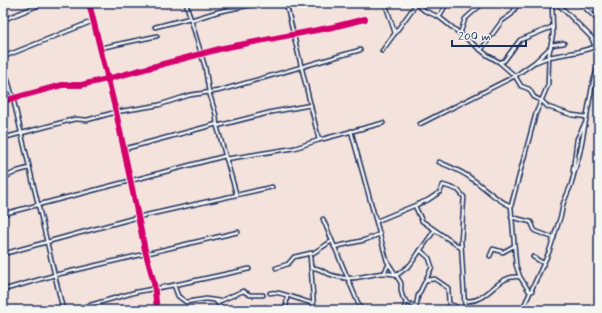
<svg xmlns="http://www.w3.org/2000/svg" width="602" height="313" viewBox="0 0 602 313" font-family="Mynerve,sans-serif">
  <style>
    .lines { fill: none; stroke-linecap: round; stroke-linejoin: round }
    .minor-casing { stroke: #1b2f5e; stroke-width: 5.5 }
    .minor { stroke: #f6f6f2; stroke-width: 2.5 }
    .cycleway-casing { stroke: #f6f6f2; stroke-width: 8 }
    .cycleway { stroke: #d6006c; stroke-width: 6 }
  </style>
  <rect width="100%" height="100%" fill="#f4e2dc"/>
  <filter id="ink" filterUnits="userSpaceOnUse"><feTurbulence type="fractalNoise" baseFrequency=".025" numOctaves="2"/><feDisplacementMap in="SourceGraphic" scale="8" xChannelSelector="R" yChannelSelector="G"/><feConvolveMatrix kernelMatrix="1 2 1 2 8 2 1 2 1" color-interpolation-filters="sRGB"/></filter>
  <g filter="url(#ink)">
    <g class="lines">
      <g class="minor-casing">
        <g id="minor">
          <path d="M89 3 116 112 145 250 154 283 157 310"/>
          <path d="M186 3 205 67 209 92 216 115 217 126 236 193"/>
          <path d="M286 3 319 140"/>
          <path d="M385 3 395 33"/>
          <path d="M557 3 592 38 599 43"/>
          <path d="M580 3 599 21"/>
          <path d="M416 4 425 11 439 17 487 55 499 62 515 76 535 62 551 47"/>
          <path d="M439 17 447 3"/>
          <path d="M3 20 44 3"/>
          <path d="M191 20 217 12 261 3"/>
          <path d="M155 27 190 18"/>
          <path d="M460 34 465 19 483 3"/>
          <path d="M592 39 599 57"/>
          <path d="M551 45 564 43"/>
          <path d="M100 48 157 36"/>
          <path d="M481 50 502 21 512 14 518 3"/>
          <path d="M382 51 417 3"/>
          <path d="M3 57 93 21"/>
          <path d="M500 62 504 61 520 40 552 27"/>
          <path d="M536 62 549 57 577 52 599 46"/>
          <path d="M3 63 13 98 63 310"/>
          <path d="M3 101 62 85H81L107 79 223 48 333 27 365 19"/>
          <path d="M420 124 515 76 521 86 529 89 534 97 542 101 548 107 572 115 587 117"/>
          <path d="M217 126 272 112 311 105"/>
          <path d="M351 131 387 261 401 283V291L403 298 408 303 415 306 416 310"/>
          <path d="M3 138 75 119 87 120 116 112 159 105 190 95 218 91 360 50"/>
          <path d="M124 149 217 124"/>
          <path d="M226 159 295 148 319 140 383 123"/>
          <path d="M439 162C450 167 462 171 472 179 486 188 495 200 511 206"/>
          <path d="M573 171 577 139 584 125"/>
          <path d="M3 178 18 171 29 168"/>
          <path d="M415 206 422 221 461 248"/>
          <path d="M3 214 225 156"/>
          <path d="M511 217 531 222 535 231 554 238"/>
          <path d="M323 219 361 310"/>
          <path d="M377 221 428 200 440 192 443 185 458 190 464 197 461 241 465 310"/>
          <path d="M334 247 365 240 380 234"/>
          <path d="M3 254 138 217 272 187"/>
          <path d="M490 256 493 249 503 252 514 246"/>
          <path d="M533 257 543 263"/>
          <path d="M276 268 288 264 294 257 311 253"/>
          <path d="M312 268C320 267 322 272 329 274 333 276 340 277 344 278 362 280 379 269 397 275L410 265 434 231"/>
          <path d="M384 273 389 264"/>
          <path d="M426 280 435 279 448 288 449 304 455 306 460 310"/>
          <path d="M174 285 249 269"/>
          <path d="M3 290 55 275 238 232"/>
          <path d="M532 291H529L520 277 516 265 511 206 536 113 548 85 549 54 553 34 552 3"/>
          <path d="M270 293C279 290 300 301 312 303"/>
          <path d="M216 301 223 310"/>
          <path d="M466 301C488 303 497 274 519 277"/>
          <path d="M416 307 418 296 432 267 429 258 420 250"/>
          <path d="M73 310 136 292 174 285 178 296 186 302 206 299 220 301 243 291 250 295H263"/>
          <path d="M263 310 265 307"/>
          <path d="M286 310 287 296"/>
          <path d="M314 310 310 255 332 241"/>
          <path d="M404 310 406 301"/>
          <path d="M522 310 549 252 561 215 563 204 571 185 580 152 593 82 599 63"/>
        </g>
      </g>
      <use href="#minor" class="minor"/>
      <g class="cycleway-casing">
        <g id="cycleway">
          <path d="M89 3 116 112 145 250 154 283 157 310"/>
          <path d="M3 101 62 85H81L107 79 223 48 333 27 365 19"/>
        </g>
      </g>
      <use href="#cycleway" class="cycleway"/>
    </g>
  </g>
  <rect width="602" height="313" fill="none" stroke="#f6f6f2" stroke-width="16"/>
  <rect x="8" y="8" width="586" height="297" fill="none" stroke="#1b2f5e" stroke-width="1.5" filter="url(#ink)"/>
  <path d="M452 40v6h74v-6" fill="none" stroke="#1b2f5e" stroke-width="2"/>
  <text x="458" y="40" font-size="12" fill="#1b2f5e" stroke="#f6f6f2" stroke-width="3" paint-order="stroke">200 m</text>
</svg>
